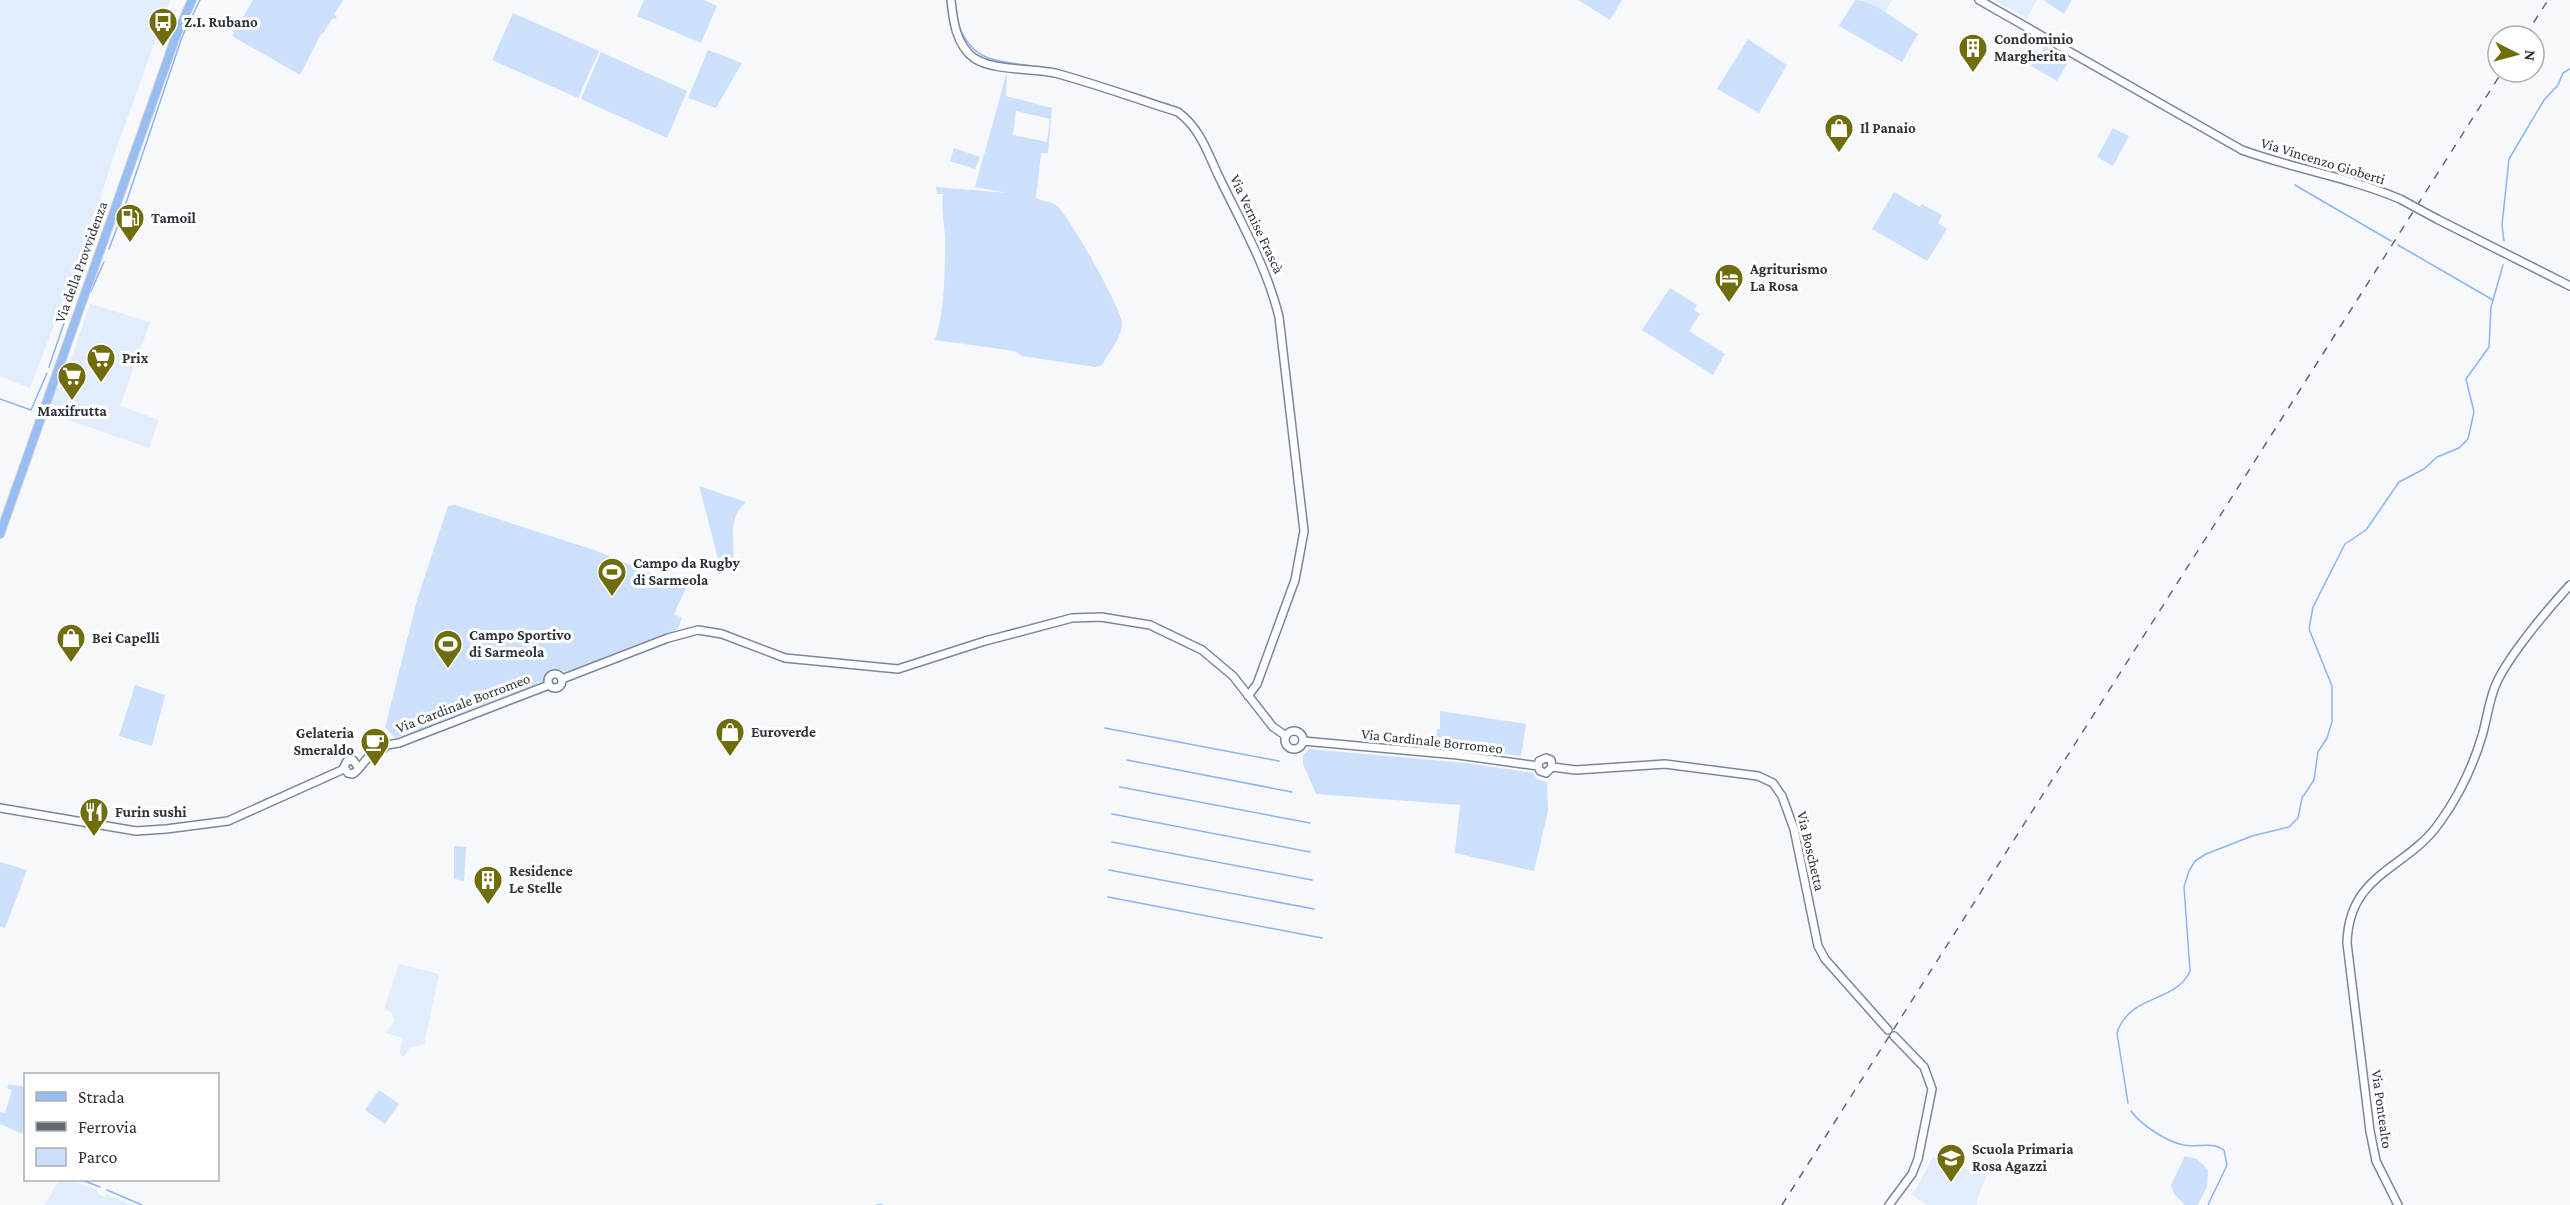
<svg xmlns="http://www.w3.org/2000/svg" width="2570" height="1205" viewBox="0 0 2570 1205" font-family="'Crimson Pro',serif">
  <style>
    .built { fill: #e1ecfc }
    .green { fill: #ccdffb; fill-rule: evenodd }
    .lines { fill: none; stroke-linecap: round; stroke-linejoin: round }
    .stream { stroke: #8bb4f2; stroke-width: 1.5 }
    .secondary-casing { stroke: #7b8799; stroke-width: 10 }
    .primary-casing { stroke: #d1d2d4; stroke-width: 10 }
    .secondary { stroke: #fff; stroke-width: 7 }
    .primary { stroke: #98bdf2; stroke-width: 8 }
    .rail { stroke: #64696f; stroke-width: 1.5; stroke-dasharray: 8 8; stroke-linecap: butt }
    .secondary-bridge-casing { stroke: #7b8799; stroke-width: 10; stroke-linecap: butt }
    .secondary-bridge { stroke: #fff; stroke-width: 7 }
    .labels { text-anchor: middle; stroke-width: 6; stroke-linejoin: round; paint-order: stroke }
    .poi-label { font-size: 15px; font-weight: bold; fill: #2e343b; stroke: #fff; text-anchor: start }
    .street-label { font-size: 15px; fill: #2e343b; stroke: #fff }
  </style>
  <rect width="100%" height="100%" fill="#f6f8fc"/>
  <g class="built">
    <path d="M0 0H170L114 155 91 227 30 388 0 376Z"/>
    <path d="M1862 0H1892L1885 12Z"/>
    <path d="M1993 0H2037L2027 18Z"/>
    <path d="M90 304 150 322 120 406 159 420 149 448 63 418 60 407 51 404 57 387 61 388Z"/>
    <path d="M399 964 439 974 424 1045 410 1047 404 1057 399 1054 403 1038 385 1033 395 1021 391 1012 384 1010Z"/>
    <path d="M1933 1157 1986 1176 1976 1203 1977 1205H1928L1910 1194 1916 1189Z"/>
    <path d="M54 1180H71L98 1191V1194L105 1197 106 1194 131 1205H45L58 1181Z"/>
  </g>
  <g class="green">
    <path d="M253 0H343L334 14 337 18 332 19 323 34H321L300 75 232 36Z"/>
    <path d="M644 0H704L717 6 701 43 637 16Z"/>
    <path d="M1578 0H1622L1610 20Z"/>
    <path d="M1855 0C1873 0 1901 24 1918 34L1902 62 1839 26Z"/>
    <path d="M2043 0H2072L2064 14Z"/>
    <path d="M513 13 599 51 578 98 492 60Z"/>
    <path d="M1748 39 1787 65 1759 113 1717 89Z"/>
    <path d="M2045 46 2070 59 2057 81 2031 66Z"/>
    <path d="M708 50 742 63 716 108 688 98Z"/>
    <path d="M601 52 687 91 667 138 581 99Z"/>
    <path d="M1007 72 1006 96 1052 108 1048 153H1041L1036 198C1043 202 1052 201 1057 206 1070 217 1122 310 1122 323 1122 337 1109 353 1102 365L1095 367 1022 356 1015 351 935 340C945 311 945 269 945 237 944 222 941 209 943 194H937L936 187 1008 193 975 187ZM1016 111 1050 119 1047 142 1013 135Z"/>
    <path d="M2113 128 2129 136 2113 166 2097 157Z"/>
    <path d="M954 148 980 157 975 169 950 161Z"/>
    <path d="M1894 192 1920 207 1922 204 1942 215 1938 223 1947 229 1927 261 1872 229Z"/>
    <path d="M1670 288 1697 305 1694 310 1700 314 1689 331 1725 354 1713 375 1642 330Z"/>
    <path d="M699 486 746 502C727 518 735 540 733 558L719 562Z"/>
    <path d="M455 505 594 550 686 588 674 614 682 618 678 629 567 672 556 669 548 673 544 681 540 683 537 680 538 684 415 733 414 731 395 738 385 727 417 600 448 506Z"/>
    <path d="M135 685 165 695 152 746 119 736Z"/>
    <path d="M1440 711 1526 724 1521 756 1435 745 1437 729H1440Z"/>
    <path d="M1309 749 1466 763 1533 773 1537 779 1547 782 1548 811 1534 871 1455 853 1460 805 1316 794 1303 764V755Z"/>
    <path d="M454 846 466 847 464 881 454 879Z"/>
    <path d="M0 862 27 870 5 928 0 926Z"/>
    <path d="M9 1084 25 1087V1135L0 1124V1112L5 1113 12 1090 7 1088Z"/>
    <path d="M379 1090 399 1104 385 1124 365 1110Z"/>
    <path d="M2185 1156 2197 1159 2208 1170 2207 1187 2198 1205H2185L2174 1194 2171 1185Z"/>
  </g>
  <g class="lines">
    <g class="stream">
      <path d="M957 21C971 62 994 60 1032 66"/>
      <path d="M950 24 959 45"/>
      <path d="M963 52 967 58"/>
      <path d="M1150 99 1168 105"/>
      <path d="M1172 106 1181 109"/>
      <path d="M2295 185 2391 241"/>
      <path d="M126 203 182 37 200 0"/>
      <path d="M2504 241 2502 225 2509 159 2544 100 2558 85 2563 73 2570 69"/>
      <path d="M2398 245 2493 300"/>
      <path d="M109 249 122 214"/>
      <path d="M91 291 104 262"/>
      <path d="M49 367 78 282"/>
      <path d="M0 399 31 410 47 373"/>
      <path d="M1105 728 1279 761"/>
      <path d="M1127 760 1292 792"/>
      <path d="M1120 787 1310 823"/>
      <path d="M1112 814 1310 852"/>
      <path d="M1112 842 1312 880"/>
      <path d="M1109 870 1314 909"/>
      <path d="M1108 897 1322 938"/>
      <path d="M2128 1103 2117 1033C2130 993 2175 1004 2190 971L2184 887 2189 871 2195 861 2206 854 2252 836 2289 827 2298 818 2302 798 2314 780 2318 752 2327 738 2332 722V686L2309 629 2313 607 2345 544 2366 530 2399 482 2424 469 2437 457 2459 448 2468 439 2474 412 2466 379 2489 347 2491 307 2503 265"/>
      <path d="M2131 1111C2141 1125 2166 1141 2183 1145 2197 1148 2212 1141 2224 1150L2227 1165 2208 1205"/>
      <path d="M82 1180 100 1187"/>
      <path d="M107 1190 142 1205"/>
      <path d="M877 1205H882"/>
    </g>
    <g class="secondary-casing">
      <g id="secondary">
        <path d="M951 0C953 20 956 45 974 58 993 71 1033 68 1055 73 1096 84 1137 99 1178 112 1202 130 1208 155 1221 181 1243 226 1267 268 1279 317L1304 531 1295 580 1257 684 1248 696"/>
        <path d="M1979 0 2242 150C2294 169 2348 177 2400 199"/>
        <path d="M2437 219 2570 286"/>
        <circle cx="555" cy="681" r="7"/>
        <path d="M562 679 668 638 698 630 722 634 785 658 898 669 985 641 1072 618 1101 617 1150 625 1202 650 1233 676 1273 727 1286 736"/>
        <circle cx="1294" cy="740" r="9"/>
        <path d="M1303 741 1458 755 1538 766 1540 771 1546 773 1552 767"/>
        <path d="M387 745 381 737 376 738 373 743 375 750 381 751 387 745 399 743 549 685"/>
        <path d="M1538 766 1539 761 1546 758 1551 760 1552 767"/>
        <path d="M358 767 353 760 347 761 344 767 348 773 353 774C363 767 365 756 378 751"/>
        <path d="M1552 767 1576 770 1665 764 1758 776 1773 783 1782 796 1794 829 1818 946 1825 959 1888 1030"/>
        <path d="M0 808 136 831 166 829 228 821 344 769"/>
        <path d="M1889 1205 1912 1174 1918 1159 1932 1089 1924 1067 1894 1036"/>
        <path d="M2398 1205 2376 1161 2370 1131 2347 943C2349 872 2407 870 2440 822 2458 797 2473 766 2482 736 2487 719 2489 700 2496 684 2509 655 2548 609 2570 585"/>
      </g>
    </g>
    <g class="primary-casing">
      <path id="primary" d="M0 534 176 36 192 0"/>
    </g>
    <use href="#secondary" class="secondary"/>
    <use href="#primary" class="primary"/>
    <g class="rail">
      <path d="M2525 36 2548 0"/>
      <path d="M1782 1205 2502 72"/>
    </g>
    <g class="secondary-bridge-casing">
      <path id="secondary-bridge" d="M2400 199 2437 219"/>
    </g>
    <use href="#secondary-bridge" class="secondary-bridge"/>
  </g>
  <defs>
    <g id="bus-pin" transform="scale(1.5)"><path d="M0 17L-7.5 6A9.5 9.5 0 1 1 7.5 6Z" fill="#706d0d" stroke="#fff"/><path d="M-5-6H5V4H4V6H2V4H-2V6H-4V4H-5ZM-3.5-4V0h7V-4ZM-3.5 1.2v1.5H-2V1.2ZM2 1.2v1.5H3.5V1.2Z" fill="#fff"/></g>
    <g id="building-pin" transform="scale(1.5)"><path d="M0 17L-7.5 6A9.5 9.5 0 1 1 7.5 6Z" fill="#706d0d" stroke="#fff"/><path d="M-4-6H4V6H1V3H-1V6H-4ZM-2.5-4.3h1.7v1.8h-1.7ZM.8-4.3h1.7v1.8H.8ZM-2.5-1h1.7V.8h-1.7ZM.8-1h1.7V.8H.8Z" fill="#fff"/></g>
    <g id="shop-pin" transform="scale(1.5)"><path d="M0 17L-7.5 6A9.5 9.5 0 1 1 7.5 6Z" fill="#706d0d" stroke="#fff"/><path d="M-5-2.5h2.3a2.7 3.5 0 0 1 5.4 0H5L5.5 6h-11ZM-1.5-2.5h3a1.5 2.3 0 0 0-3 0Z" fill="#fff"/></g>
    <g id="fuel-pin" transform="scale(1.5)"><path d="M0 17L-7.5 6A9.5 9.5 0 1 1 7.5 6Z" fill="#706d0d" stroke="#fff"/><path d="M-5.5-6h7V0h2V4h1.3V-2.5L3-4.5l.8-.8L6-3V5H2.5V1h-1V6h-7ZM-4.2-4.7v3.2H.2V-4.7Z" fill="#fff"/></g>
    <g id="hotel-pin" transform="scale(1.5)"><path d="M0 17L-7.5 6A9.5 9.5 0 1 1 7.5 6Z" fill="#706d0d" stroke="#fff"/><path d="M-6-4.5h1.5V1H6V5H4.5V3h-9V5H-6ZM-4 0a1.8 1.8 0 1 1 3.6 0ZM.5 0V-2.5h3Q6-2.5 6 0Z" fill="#fff"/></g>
    <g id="supermarket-pin" transform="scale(1.5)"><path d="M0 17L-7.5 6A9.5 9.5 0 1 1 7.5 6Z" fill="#706d0d" stroke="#fff"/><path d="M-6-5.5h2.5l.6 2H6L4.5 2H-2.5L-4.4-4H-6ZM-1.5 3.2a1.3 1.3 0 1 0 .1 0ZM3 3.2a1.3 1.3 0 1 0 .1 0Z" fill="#fff"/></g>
    <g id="stadium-pin" transform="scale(1.5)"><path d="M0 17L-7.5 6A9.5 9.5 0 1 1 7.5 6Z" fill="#706d0d" stroke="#fff"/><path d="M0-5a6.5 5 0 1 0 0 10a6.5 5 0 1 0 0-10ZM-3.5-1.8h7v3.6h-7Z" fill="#fff"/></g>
    <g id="cafe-pin" transform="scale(1.5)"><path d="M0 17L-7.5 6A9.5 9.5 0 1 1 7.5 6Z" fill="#706d0d" stroke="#fff"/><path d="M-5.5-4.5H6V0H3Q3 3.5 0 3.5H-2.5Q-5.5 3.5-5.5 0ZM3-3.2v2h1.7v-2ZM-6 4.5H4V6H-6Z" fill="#fff"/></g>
    <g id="restaurant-pin" transform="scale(1.5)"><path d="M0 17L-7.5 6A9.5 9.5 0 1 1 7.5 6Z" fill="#706d0d" stroke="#fff"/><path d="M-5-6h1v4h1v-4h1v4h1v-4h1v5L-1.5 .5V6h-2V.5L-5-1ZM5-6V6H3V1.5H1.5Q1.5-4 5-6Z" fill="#fff"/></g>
    <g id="school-pin" transform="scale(1.5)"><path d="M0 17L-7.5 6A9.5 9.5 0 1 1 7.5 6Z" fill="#706d0d" stroke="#fff"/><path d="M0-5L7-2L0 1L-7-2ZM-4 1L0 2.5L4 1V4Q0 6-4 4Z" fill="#fff"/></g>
  </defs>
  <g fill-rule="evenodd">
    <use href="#bus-pin" x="163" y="22"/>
    <use href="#building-pin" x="1973" y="48"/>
    <use href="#shop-pin" x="1839" y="128"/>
    <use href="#fuel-pin" x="130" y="218"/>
    <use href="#hotel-pin" x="1729" y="278"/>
    <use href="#supermarket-pin" x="101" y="358"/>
    <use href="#supermarket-pin" x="72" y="376"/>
    <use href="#stadium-pin" x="612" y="572"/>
    <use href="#shop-pin" x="71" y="638"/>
    <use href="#stadium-pin" x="448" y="644"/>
    <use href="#shop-pin" x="730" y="732"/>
    <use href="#cafe-pin" x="375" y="742"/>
    <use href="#restaurant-pin" x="94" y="812"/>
    <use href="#building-pin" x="488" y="880"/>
    <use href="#school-pin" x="1951" y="1158"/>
  </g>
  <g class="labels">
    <g class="poi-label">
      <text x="184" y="27">Z.I. Rubano</text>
      <text x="1994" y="44">Condominio<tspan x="1994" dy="17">Margherita</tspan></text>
      <text x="1860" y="133">Il Panaio</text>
      <text x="151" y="223">Tamoil</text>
      <text x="1750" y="274">Agriturismo<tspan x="1750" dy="17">La Rosa</tspan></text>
      <text x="122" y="363">Prix</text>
      <text x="72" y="416" text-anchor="middle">Maxifrutta</text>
      <text x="633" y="568">Campo da Rugby<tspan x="633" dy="17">di Sarmeola</tspan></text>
      <text x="469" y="640">Campo Sportivo<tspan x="469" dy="17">di Sarmeola</tspan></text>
      <text x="92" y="643">Bei Capelli</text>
      <text x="751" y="737">Euroverde</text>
      <text x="354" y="738" text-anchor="end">Gelateria<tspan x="354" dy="17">Smeraldo</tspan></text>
      <text x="115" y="817">Furin sushi</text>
      <text x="509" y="876">Residence<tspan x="509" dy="17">Le Stelle</tspan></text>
      <text x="1972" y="1154">Scuola Primaria<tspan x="1972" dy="17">Rosa Agazzi</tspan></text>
    </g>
    <g class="street-label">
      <text transform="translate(2323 161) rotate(17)" y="5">Via Vincenzo Gioberti</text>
      <text transform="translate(1257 224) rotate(65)" y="5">Via Vernise Frascà</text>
      <text transform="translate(81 262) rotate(-70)" y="5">Via della Provvidenza</text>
      <text transform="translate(463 703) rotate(-21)" y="5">Via Cardinale Borromeo</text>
      <text transform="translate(1432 741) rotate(6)" y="5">Via Cardinale Borromeo</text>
      <text transform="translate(1811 851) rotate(77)" y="5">Via Boschetta</text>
      <text transform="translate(2382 1109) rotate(82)" y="5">Via Pontealto</text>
    </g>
  </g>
  <rect x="24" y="1073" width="195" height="108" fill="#ffffff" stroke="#abaeb1" stroke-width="1.5"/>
  <rect x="36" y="1092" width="30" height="9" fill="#98bdf2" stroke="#abaeb1" stroke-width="1.5"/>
  <text x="78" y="1103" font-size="18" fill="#2e343b">Strada</text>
  <rect x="36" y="1122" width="30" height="9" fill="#64696f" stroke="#abaeb1" stroke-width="1.5"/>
  <text x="78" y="1133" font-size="18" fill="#2e343b">Ferrovia</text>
  <rect x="36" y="1148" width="30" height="18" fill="#ccdffb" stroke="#abaeb1" stroke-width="1.5"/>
  <text x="78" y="1163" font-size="18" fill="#2e343b">Parco</text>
  <g transform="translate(2516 54) rotate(96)"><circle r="28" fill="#ffffff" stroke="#abaeb1" stroke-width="1.5"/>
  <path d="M0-4.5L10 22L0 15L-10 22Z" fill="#706d0d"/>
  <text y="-9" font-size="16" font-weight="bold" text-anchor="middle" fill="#2e343b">N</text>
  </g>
</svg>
